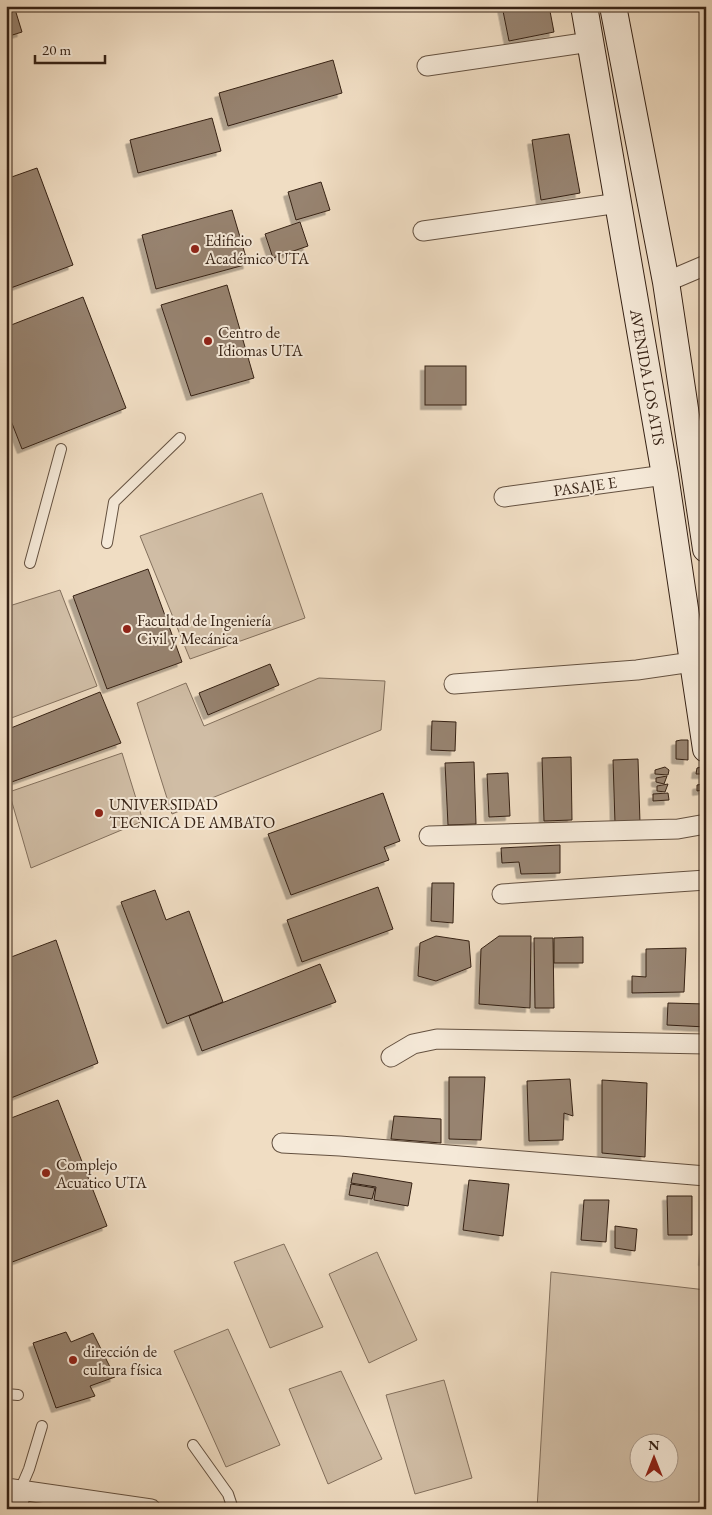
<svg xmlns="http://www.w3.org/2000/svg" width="712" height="1515" viewBox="0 0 712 1515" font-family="'EB Garamond',serif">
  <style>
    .green { fill: #d0bda5; stroke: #83705d; fill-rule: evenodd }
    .building { fill: #97836f; stroke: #362215; filter: url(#shadow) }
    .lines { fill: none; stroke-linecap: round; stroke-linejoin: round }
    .lane-casing { stroke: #645140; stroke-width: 12 }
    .street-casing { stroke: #645140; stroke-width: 21 }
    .secondary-casing { stroke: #362215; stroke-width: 28 }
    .lane { stroke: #f5e9d8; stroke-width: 10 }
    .street { stroke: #f5e9d8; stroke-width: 19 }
    .secondary { stroke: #f5e9d8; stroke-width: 26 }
    .poi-dot { fill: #8f2418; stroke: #f5e9d8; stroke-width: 2 }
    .labels { text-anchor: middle; stroke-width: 4; stroke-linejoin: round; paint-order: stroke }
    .poi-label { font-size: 16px; fill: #362215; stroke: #f5e9d8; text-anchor: start }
    .street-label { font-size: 16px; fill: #362215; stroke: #f5e9d8 }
  </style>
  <defs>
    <filter id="shadow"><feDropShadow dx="-4.5" dy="4.5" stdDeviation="0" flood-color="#0004"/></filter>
  </defs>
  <rect width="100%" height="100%" fill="#f0ddc3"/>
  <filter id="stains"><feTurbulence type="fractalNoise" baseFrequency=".004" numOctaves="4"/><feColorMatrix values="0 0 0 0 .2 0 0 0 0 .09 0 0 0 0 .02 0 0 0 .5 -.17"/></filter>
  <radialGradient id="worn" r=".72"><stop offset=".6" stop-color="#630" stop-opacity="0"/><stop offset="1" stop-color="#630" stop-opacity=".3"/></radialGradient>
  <g class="green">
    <path d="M262 493 305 618 190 659 140 536Z"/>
    <path d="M60 590 97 686 6 720V607Z"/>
    <path d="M319 678 385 681 381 730 172 814 137 703 186 683 204 726Z"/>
    <path d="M122 753 143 821 31 868 9 792Z"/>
    <path d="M284 1244 323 1327 270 1348 234 1262Z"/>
    <path d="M377 1252 417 1340 369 1363 329 1274Z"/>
    <path d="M551 1272 706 1290V1509H537ZM670 1442V1472H640V1442Z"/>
    <path d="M228 1329 280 1445 226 1467 174 1351Z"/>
    <path d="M341 1371 382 1459 328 1484 289 1389Z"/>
    <path d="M444 1380 472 1478 415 1494 386 1395Z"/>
  </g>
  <g class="building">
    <path d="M6 6H14L22 32 6 37Z"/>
    <path d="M502 6H549L554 32 509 41Z"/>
    <path d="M333 60 342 93 228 126 219 93Z"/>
    <path d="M212 118 221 151 138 173 130 140Z"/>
    <path d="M569 134 580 193 541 200 532 140Z"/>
    <path d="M37 168 73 265 8 289 6 284V179Z"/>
    <path d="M321 182 330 210 296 220 288 192Z"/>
    <path d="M232 210 248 264 156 289 142 235Z"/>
    <path d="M300 222 308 246 273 258 265 234Z"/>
    <path d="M227 285 254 378 191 396 161 305Z"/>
    <path d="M83 297 126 408 22 449 6 408V327Z"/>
    <rect x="425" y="366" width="41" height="39"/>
    <path d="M148 569 182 662 107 689 73 596Z"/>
    <path d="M270 664 279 685 208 715 199 693Z"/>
    <path d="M100 692 121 743 6 784V730Z"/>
    <path d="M432 721 456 722 455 751 431 750Z"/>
    <path d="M681 740H688V760L676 759V741Z"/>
    <path d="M571 757 572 820 544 821 542 758Z"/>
    <path d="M638 759 640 823H615L613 760Z"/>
    <path d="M474 762 476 824 448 825 445 763Z"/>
    <path d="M665 767 669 770 668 775 655 774V770Z"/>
    <path d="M701 767 703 770V774H696L697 768Z"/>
    <path d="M508 773 510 816 489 817 487 774Z"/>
    <path d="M667 776 664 784 656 782V778Z"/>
    <path d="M668 784 665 792 657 791V786Z"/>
    <path d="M703 784V790L697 791V785Z"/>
    <path d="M383 793 400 841 384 847 389 860 291 895 268 834Z"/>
    <path d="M668 793 669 800 653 801V794Z"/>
    <path d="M560 845V873L521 874 519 862 502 863 501 848Z"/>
    <path d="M432 883H454L453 923 431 921Z"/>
    <path d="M378 887 393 929 302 962 287 920Z"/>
    <path d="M155 890 166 920 189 911 223 1002 167 1024 121 902Z"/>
    <path d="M436 936 469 941 471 967 436 981 418 976 420 943Z"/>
    <path d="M499 936H531L530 1008 479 1004 481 949Z"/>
    <path d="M583 937V963H554V938Z"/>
    <path d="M534 938H553L554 1008H535Z"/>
    <path d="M56 940 98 1063 6 1100V959Z"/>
    <path d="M686 948 684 992 632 993V976L646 977V949Z"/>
    <path d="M320 964 336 1002 202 1051 189 1016Z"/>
    <path d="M668 1003 706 1004V1027L667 1025Z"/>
    <path d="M449 1077H485L481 1140 449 1139Z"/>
    <path d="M570 1079 573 1116 564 1113 563 1140 529 1141 527 1081Z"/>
    <path d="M602 1080 647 1083 645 1157 602 1153Z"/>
    <path d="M58 1100 107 1226 7 1264 6 1120Z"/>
    <path d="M394 1116 441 1119V1143L391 1139Z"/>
    <path d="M353 1173 412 1183 408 1206 374 1200 376 1187 351 1183Z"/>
    <path d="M469 1180 509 1184 503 1236 463 1230Z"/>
    <path d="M351 1184 375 1188 372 1199 349 1195Z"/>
    <path d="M667 1196H692V1235H668Z"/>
    <path d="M584 1200H609L606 1242 581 1240Z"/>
    <path d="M615 1226 637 1229 635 1251 615 1248Z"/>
    <path d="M706 1234V1261H703Z"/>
    <path d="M66 1332 71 1342 93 1333 115 1377 90 1386 95 1396 56 1408 33 1343Z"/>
  </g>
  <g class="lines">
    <g class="lane-casing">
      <g id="lane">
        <path d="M107 543 114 502 180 438"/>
        <path d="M30 563 61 449"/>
        <path d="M6 1394 18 1395"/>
        <path d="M193 1445 228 1494 233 1509"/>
        <path d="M20 1490 29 1469 42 1426"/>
      </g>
    </g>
    <g class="street-casing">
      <g id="street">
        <path d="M427 66 590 42"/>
        <path d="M423 231 619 203"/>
        <path d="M666 282 706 265"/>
        <path d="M504 497 665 475"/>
        <path d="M454 684 637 670 692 662"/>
        <path d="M429 836 678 829 706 824"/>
        <path d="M502 894 706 880"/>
        <path d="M391 1057 413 1044 437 1039 706 1044"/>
        <path d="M282 1143 340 1146 706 1176"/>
        <path d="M6 1488 151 1509"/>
        <path d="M18 1509 20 1490"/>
      </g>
    </g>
    <g class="secondary-casing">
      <g id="secondary">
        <path d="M584 6 665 475 706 749"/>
        <path d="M613 6 666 282 706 549"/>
      </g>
    </g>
    <use href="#lane" class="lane"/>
    <use href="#street" class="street"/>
    <use href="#secondary" class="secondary"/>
  </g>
  <g class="poi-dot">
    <circle cx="195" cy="249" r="5"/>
    <circle cx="208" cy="341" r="5"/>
    <circle cx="127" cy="629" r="5"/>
    <circle cx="99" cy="813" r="5"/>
    <circle cx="46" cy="1173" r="5"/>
    <circle cx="73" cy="1360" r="5"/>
  </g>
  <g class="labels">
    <g class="poi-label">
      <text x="205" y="246">Edificio<tspan x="205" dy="18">Académico UTA</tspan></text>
      <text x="218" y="338">Centro de<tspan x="218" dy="18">Idiomas UTA</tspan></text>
      <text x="137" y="626">Facultad de Ingeniería<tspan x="137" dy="18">Civil y Mecánica</tspan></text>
      <text x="109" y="810">UNIVERSIDAD<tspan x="109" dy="18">TECNICA DE AMBATO</tspan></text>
      <text x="56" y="1170">Complejo<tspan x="56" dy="18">Acuatico UTA</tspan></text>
      <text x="83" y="1357">dirección de<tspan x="83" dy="18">cultura física</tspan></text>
    </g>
    <g class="street-label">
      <text transform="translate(648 377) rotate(80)" y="6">AVENIDA LOS ATIS</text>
      <text transform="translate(585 486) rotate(-8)" y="6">PASAJE E</text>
    </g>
  </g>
  <rect width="712" height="1515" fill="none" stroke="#f0ddc3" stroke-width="25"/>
  <rect x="8" y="8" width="697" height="1500" fill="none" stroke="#362215" stroke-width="2.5"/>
  <rect x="12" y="12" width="687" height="1490" fill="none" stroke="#362215"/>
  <g transform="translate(654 1458)"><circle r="24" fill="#f5e9d8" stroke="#a9998a"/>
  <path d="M0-4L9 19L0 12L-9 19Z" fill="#8f2418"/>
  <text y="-8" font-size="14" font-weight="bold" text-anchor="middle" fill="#362215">N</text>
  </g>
  <path d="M35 55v8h70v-8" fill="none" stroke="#362215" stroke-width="2.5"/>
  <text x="42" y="55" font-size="15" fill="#362215" stroke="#f5e9d8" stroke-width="4" paint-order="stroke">20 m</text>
  <rect width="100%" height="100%" filter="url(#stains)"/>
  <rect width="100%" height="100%" fill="url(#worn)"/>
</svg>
